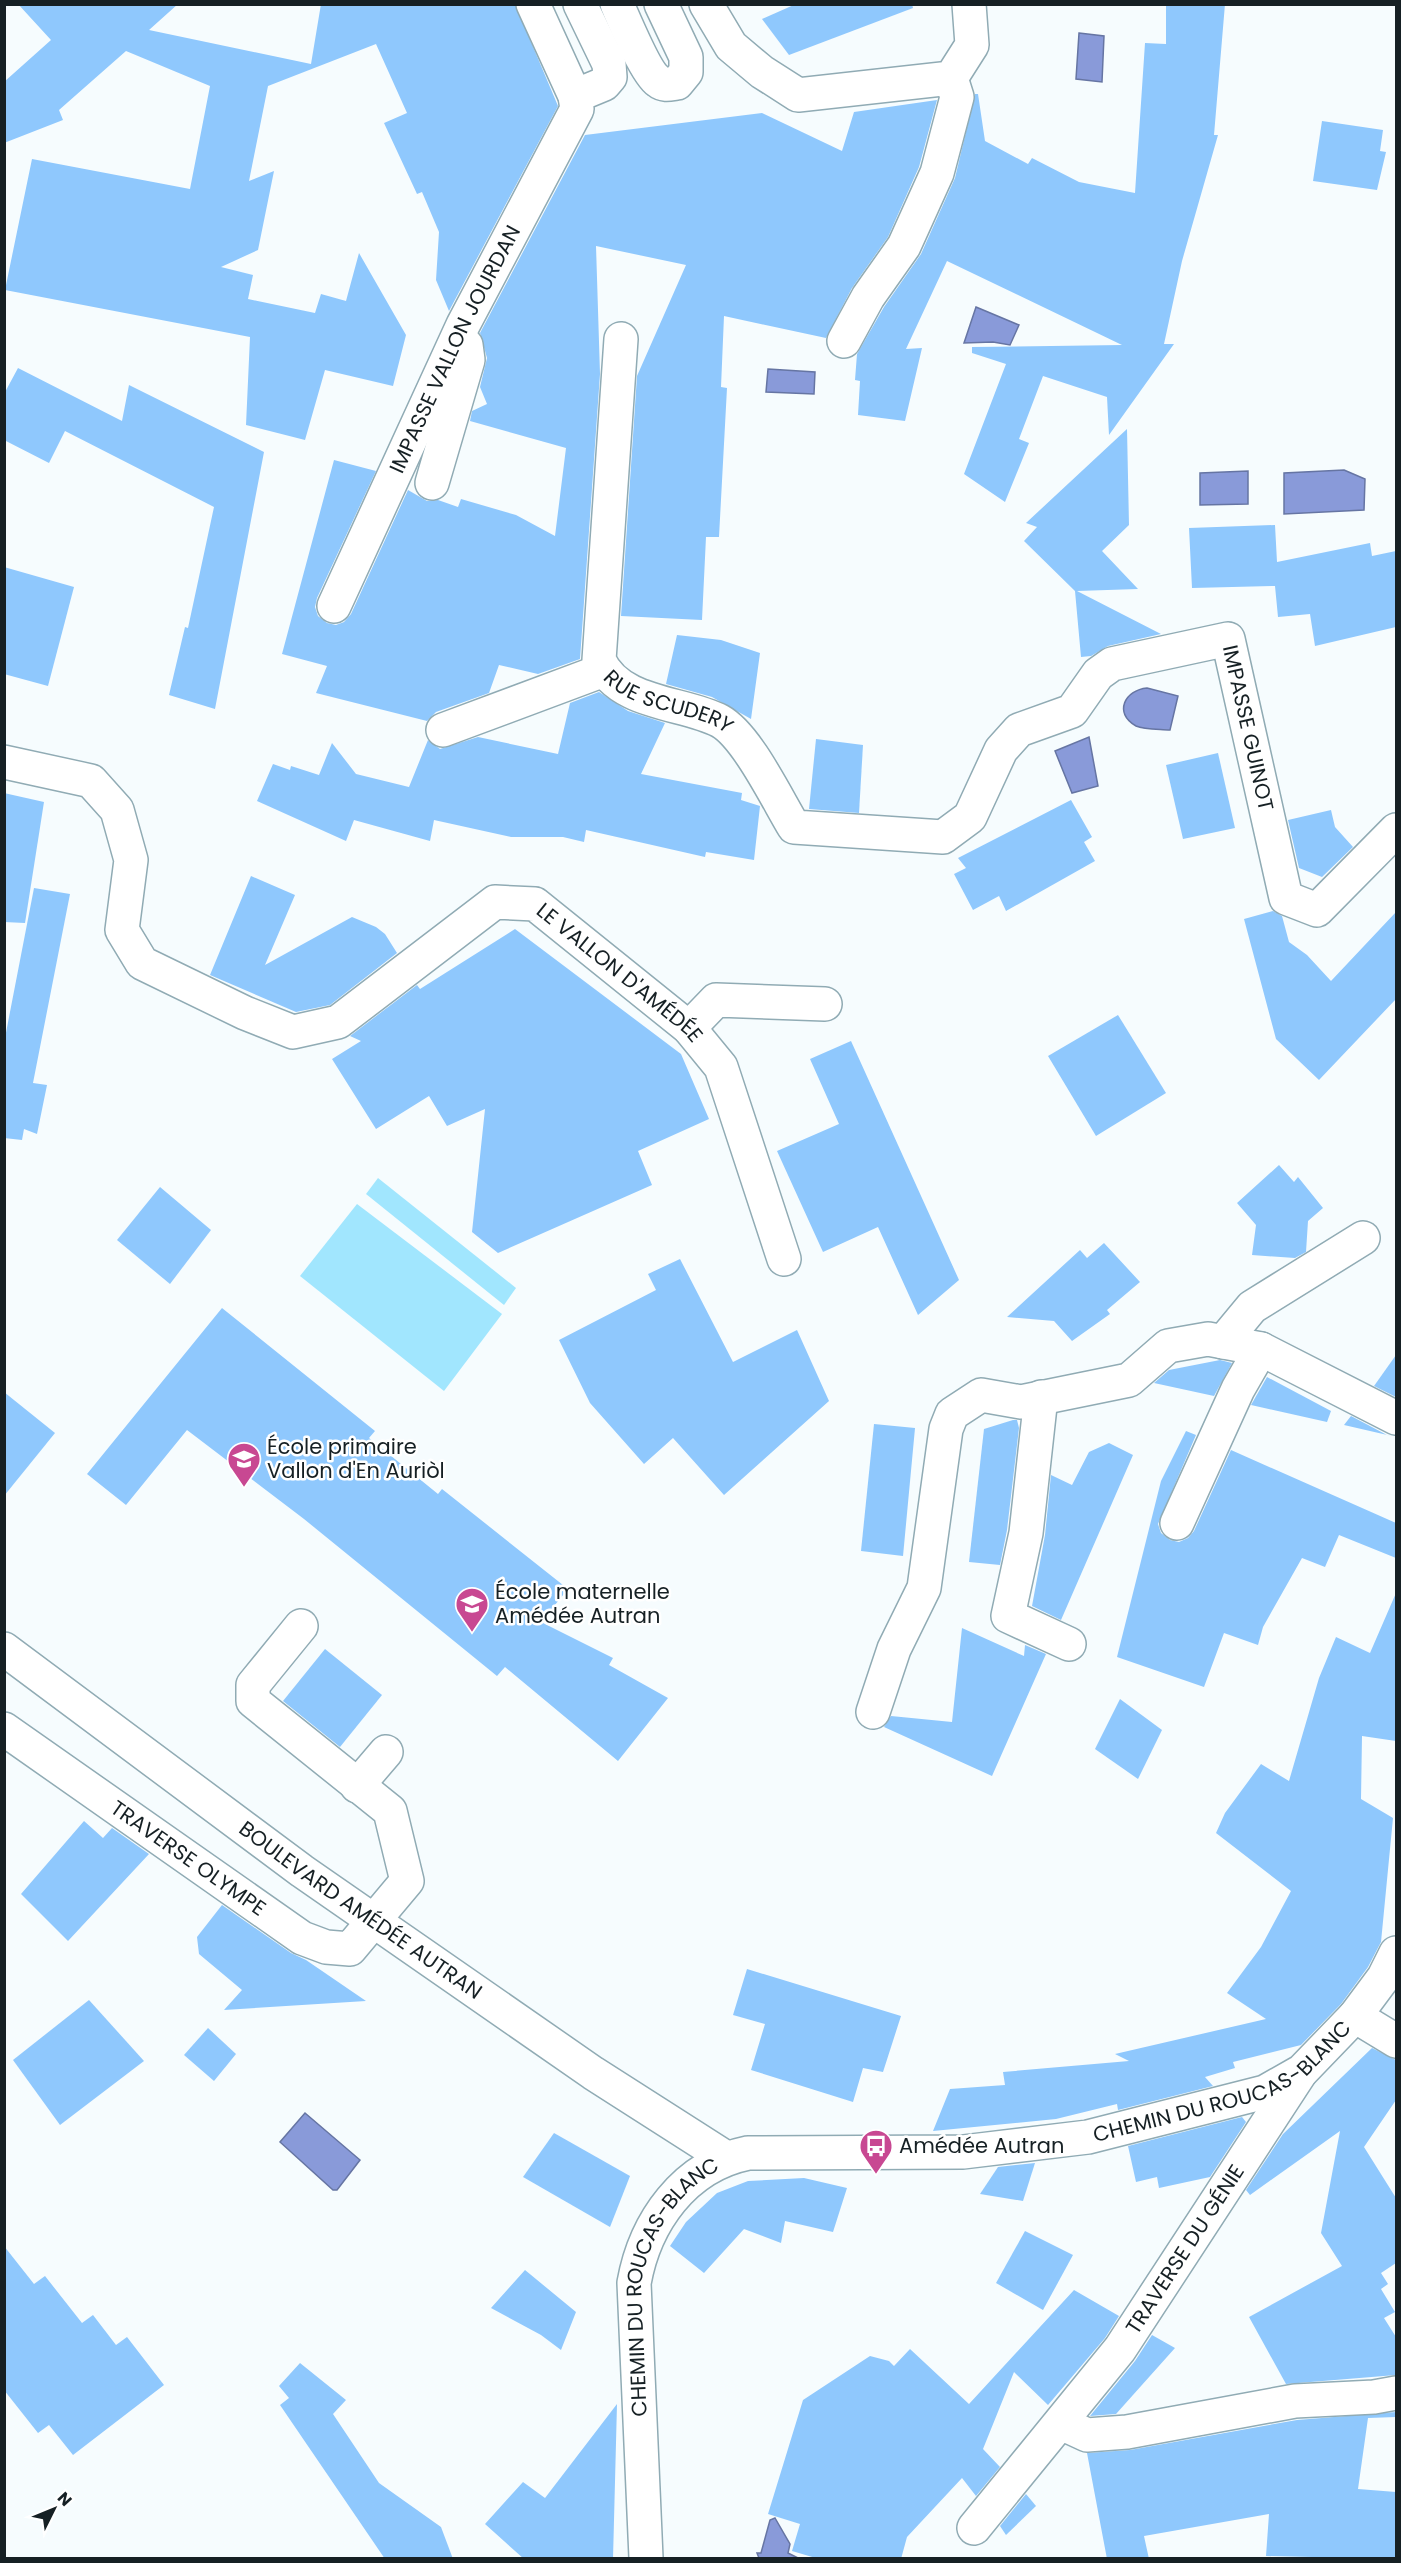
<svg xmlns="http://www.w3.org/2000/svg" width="1401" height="2563" viewBox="0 0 1401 2563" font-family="Poppins,sans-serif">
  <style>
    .green { fill: #a1e6fe }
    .water { fill: #899ad9; stroke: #6675a3; stroke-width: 1.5 }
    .building { fill: #8fc8fd }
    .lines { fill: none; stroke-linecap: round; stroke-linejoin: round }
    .minor-casing { stroke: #90abb4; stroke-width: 36 }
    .minor { stroke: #fff; stroke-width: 33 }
    .labels { text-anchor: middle; stroke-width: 5; stroke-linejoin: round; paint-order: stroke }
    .street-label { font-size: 21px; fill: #162024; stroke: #fff }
    .poi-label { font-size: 21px; fill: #162024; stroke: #fff; text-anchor: start }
  </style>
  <rect width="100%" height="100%" fill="#f6fcfe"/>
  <g class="green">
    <path d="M378 1178 516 1288 504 1305 366 1194Z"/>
    <path d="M357 1204 502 1314 444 1391 300 1276Z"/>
  </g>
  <g class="water">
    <path d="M1079 33 1104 36 1102 82 1076 79Z"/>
    <path d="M976 307 1019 325 1010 345 993 342 964 343Z"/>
    <path d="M768 369 815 372 814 394 766 392Z"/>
    <path d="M1344 470 1365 479 1364 510 1284 514V473Z"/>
    <path d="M1248 471V504L1200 505V473Z"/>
    <path d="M1147 688 1178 696 1170 730C1160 729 1145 730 1136 726 1113 713 1125 690 1147 688Z"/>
    <path d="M1089 737 1098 786 1072 793 1055 751Z"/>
    <path d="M305 2113 360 2160 337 2190H333L280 2142Z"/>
    <path d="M775 2518 790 2544 788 2553 798 2558H759L757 2553H761L770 2520Z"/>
  </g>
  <g class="building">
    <path d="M18 4H178L149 30 311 64 321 4H515L558 106 449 311 436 280 439 232 422 192 417 194 384 123 407 113 376 44 268 86 249 181 274 171 258 250 221 267 253 275 248 299 315 313 321 294 346 301 359 253 406 335 393 386 325 370 305 440 246 425 250 337 5 290 32 159 190 189 210 86 126 51 59 110 63 120 4 143V82L51 40Z"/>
    <path d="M796 4H912L913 8 789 55 762 19Z"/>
    <path d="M1166 4H1225L1214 135H1218L1182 261 1164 344H1174L1109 435 1107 397 1043 376 1019 439 1029 443 1005 502 964 474 1006 364 972 353V347L1122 345 947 261 906 349 922 348 905 421 858 415 860 381 855 380 857 354 884 307 921 254 955 178 975 94H978L985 141 1028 164 1032 158 1079 182 1135 193 1145 43 1166 44Z"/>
    <path d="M937 100 919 167 888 237 852 288 826 338 724 316 721 387 727 388 719 537H706L702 620 621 616 637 376 686 265 596 246 600 374 580 659 538 674 499 665 489 693 436 712 427 721 316 693 327 666 282 654 334 460 376 471 317 598 315 607 318 616 327 623 336 625 344 622 351 614 408 490 427 501 438 500 458 507 461 499 516 515 555 536 566 448 470 421 472 411 487 404 480 387 487 358 480 333 585 135 762 113 842 151 854 112Z"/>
    <path d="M1322 121 1383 130 1380 151 1386 152 1377 190 1313 181Z"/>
    <path d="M18 368 122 421 129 385 264 452 215 709 169 695 185 627 188 628 214 507 65 431 49 463 4 440V394Z"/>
    <path d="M1127 429 1129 525 1102 551 1138 589 1077 591 1161 634 1108 646 1091 656 1081 657 1075 591 1024 541 1037 527 1026 523Z"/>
    <path d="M1275 525 1277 562 1370 543 1372 556 1396 551V627L1315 646 1310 614 1278 617 1275 586 1192 588 1189 528Z"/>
    <path d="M4 567 74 587 48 686 4 674Z"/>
    <path d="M677 635 721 640 760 653 751 719 712 697 666 684Z"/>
    <path d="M599 692 628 711 665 723 641 774 742 793 741 800 760 806 754 860 706 852 705 857 586 830 584 842 563 837H511L434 820 430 841 354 820 346 841 257 801 273 764 290 770 291 766 319 775 332 743 356 774 409 787 428 740 440 749 478 737 558 754 570 703Z"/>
    <path d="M816 739 863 745 859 813 809 809Z"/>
    <path d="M1218 753 1235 828 1183 839 1166 765Z"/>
    <path d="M4 793 44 802 25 923 4 922Z"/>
    <path d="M1071 800 1092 837 1084 842 1095 861 1006 911 999 896 973 910 954 874 966 868 958 858Z"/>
    <path d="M1331 810 1335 827 1353 847 1322 877 1299 868 1288 820Z"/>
    <path d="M251 876 295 895 265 965 352 917 376 927 385 934 397 953 330 1005 296 1012 210 975Z"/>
    <path d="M34 888 70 894 33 1083 47 1085 37 1134 24 1129 22 1140 4 1138V1043Z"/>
    <path d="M1273 911 1282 916 1289 942 1307 955 1331 981 1396 912V999L1319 1080 1276 1039 1244 919Z"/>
    <path d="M515 929 681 1054 709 1119 638 1151 652 1185 498 1253 472 1232 485 1109 447 1126 429 1096 376 1129 332 1059 361 1041 350 1036 417 985 420 989Z"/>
    <path d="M1118 1015 1166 1093 1096 1136 1048 1056Z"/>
    <path d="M851 1041 959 1280 918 1315 878 1227 823 1252 777 1151 839 1124 810 1059Z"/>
    <path d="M1279 1165 1294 1182 1298 1177 1323 1208 1308 1221 1306 1252 1295 1258 1252 1255 1256 1225 1237 1203Z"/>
    <path d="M160 1187 211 1230 170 1284 117 1240Z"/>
    <path d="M1104 1243 1140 1282 1107 1310 1110 1314 1072 1341 1054 1321 1007 1317 1080 1250 1087 1258Z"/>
    <path d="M680 1259 733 1362 797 1330 829 1401 724 1495 673 1438 644 1464 590 1403 559 1340 656 1290 648 1274Z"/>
    <path d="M222 1308 375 1431 369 1438 438 1494 442 1489 568 1589 541 1622 613 1658 609 1665 668 1698 618 1761 505 1667 497 1676 304 1519 187 1430 126 1505 87 1474Z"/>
    <path d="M1396 1355V1397L1374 1386Z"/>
    <path d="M1220 1360 1232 1363 1214 1396 1154 1383 1169 1370Z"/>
    <path d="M1267 1377 1331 1411 1327 1422 1251 1405Z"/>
    <path d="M4 1392 55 1433 4 1496Z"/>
    <path d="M1351 1416 1387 1435 1396 1437 1344 1425Z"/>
    <path d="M1013 1420H1017L1019 1428 1007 1530 1000 1565 969 1562 984 1429Z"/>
    <path d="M874 1424 915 1428 903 1556 861 1551Z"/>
    <path d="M1186 1431 1196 1435 1158 1524 1161 1533 1170 1540 1179 1542 1188 1538 1194 1531 1231 1450 1396 1523V1558L1339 1535 1325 1567 1302 1558 1263 1627 1258 1645 1224 1633 1204 1687 1117 1657 1161 1481Z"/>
    <path d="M1109 1443 1133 1455 1061 1620 1032 1606 1045 1535 1051 1475 1072 1485 1089 1452Z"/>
    <path d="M1396 1593V1741L1362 1736 1361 1799 1393 1818 1381 1942 1368 1967 1341 2004 1301 2045 1233 2062 1235 2068 1205 2077 1213 2086 1118 2110 1117 2104 1056 2119 933 2131 950 2089 1005 2085 1003 2072 1129 2061 1115 2054 1266 2019 1227 1993 1261 1947 1291 1891 1216 1833 1225 1813 1261 1764 1289 1781 1319 1678 1336 1637 1370 1653Z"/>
    <path d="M962 1628 1024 1656 1025 1645 1046 1654 992 1776 884 1727 891 1716 952 1722Z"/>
    <path d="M325 1649 382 1695 340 1747 283 1701Z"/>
    <path d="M1120 1699 1162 1730 1138 1779 1095 1749Z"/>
    <path d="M84 1821 103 1838 112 1828 149 1854 68 1941 21 1894Z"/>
    <path d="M222 1905 291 1953 306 1960 366 2001 224 2010 242 1990 199 1954 197 1937Z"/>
    <path d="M747 1969 901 2016 883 2072 863 2068 853 2102 751 2070 765 2024 733 2015Z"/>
    <path d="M89 2000 144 2061 60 2125 13 2060Z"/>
    <path d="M208 2028 236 2054 214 2081 184 2055Z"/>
    <path d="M1372 2048 1396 2060V2100L1364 2147 1396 2198V2263L1381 2273 1388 2284 1381 2289 1395 2312 1384 2318 1396 2337V2375L1286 2384 1249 2317 1342 2266 1321 2233 1340 2131 1250 2195 1246 2190 1283 2134Z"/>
    <path d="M1242 2117 1246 2122 1210 2177 1159 2188 1157 2177 1136 2182 1128 2146Z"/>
    <path d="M554 2133 630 2176 610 2227 523 2177Z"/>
    <path d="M1035 2163 1023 2201 980 2194 998 2167Z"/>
    <path d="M804 2178 847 2188 833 2232 785 2221 781 2243 744 2229 704 2273 670 2246 686 2222 717 2193 748 2181Z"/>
    <path d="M1025 2231 1073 2255 1043 2310 996 2283Z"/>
    <path d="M4 2246 34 2284 45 2276 82 2323 93 2315 116 2345 127 2337 164 2385 73 2455 49 2425 38 2433 4 2390Z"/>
    <path d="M525 2270 576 2312 561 2350 541 2335 491 2308Z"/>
    <path d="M1074 2290 1119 2316 1105 2338 1048 2405 1014 2372 983 2449 1000 2467 976 2496 962 2478 907 2537 901 2559H819L792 2551 800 2524 768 2514 803 2400 870 2356 889 2361 894 2366 910 2349 969 2404Z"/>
    <path d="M1152 2335 1175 2348 1116 2414 1090 2416 1135 2361Z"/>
    <path d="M300 2363 346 2400 333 2414 379 2483 441 2527 453 2559H385L280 2405 289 2398 279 2386Z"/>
    <path d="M617 2404 613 2559H524L485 2524 523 2482 545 2498Z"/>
    <path d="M1396 2412V2417L1368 2418 1358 2489 1396 2492V2559L1266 2556 1269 2514 1144 2536 1149 2559H1107L1087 2453 1130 2450 1297 2420Z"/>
    <path d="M1026 2494 1036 2506 1006 2535 1000 2526Z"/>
  </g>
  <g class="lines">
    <g class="minor-casing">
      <g id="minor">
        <path d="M617 4C624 20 646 73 658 81 664 86 670 84 677 83L686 72V57L661 4"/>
        <path d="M706 4 731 46 762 72 798 95 951 78 972 45 969 4"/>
        <path d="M575 96 604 84 610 77 609 64 580 4"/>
        <path id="s1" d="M621 339 599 660C619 705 684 702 720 721 747 736 777 799 794 827L943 837 970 817 1001 750 1019 730 1072 711 1098 674 1112 664 1228 639 1286 898 1317 910 1396 830"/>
        <path d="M844 341 868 297 904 246 937 173 957 97 951 78"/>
        <path d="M432 483 468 360 466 345"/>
        <path id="s2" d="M334 606 463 325 577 109 575 96 533 4"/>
        <path d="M443 730 604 670"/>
        <path id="s3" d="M4 762 91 781 117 810 131 860 122 930 142 963 245 1013 293 1032 338 1022 495 902 535 904 689 1028 721 1067 784 1259"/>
        <path d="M689 1028 716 1000 825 1004"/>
        <path d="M1223 1342 1252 1307 1363 1238"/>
        <path d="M1041 1397 1026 1533 1008 1616 1069 1644"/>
        <path d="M1177 1523 1238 1389 1261 1349"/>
        <path id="s4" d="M4 1649 302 1871 593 2073 726 2158"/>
        <path d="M873 1712 894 1649 924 1588 946 1429 952 1414 981 1395 1021 1402 1129 1380 1168 1346 1208 1339 1261 1349 1396 1418"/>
        <path id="s5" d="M4 1729 302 1938 326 1947 350 1949 407 1881 390 1811 253 1701V1685L301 1626"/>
        <path d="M357 1786 386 1752"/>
        <path d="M1355 2016 1396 2041"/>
        <path d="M1061 2423 1087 2435 1127 2432 1295 2401 1374 2397 1396 2393"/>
        <path id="s6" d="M974 2528 1120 2349 1299 2075"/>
        <path id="s7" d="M646 2558 634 2283C645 2222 684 2166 748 2153L963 2152 1088 2137 1265 2092 1302 2071 1355 2016 1384 1977 1396 1953"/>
      </g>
    </g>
    <use href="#minor" class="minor"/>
  </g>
  <defs>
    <g id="school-pin" transform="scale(1.725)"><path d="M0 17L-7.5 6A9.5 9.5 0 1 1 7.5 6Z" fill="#c84892" stroke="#fff"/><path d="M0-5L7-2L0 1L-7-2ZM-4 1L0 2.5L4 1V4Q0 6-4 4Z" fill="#fff"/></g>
    <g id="bus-pin" transform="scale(1.725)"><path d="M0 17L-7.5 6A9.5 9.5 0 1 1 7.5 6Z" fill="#c84892" stroke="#fff"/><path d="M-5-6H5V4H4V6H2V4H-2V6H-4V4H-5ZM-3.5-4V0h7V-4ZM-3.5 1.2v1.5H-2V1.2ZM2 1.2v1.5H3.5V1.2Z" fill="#fff"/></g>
  </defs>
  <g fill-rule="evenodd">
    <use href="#school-pin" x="244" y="1459"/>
    <use href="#school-pin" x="472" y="1604"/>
    <use href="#bus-pin" x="876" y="2146"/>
  </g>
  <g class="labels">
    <g class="street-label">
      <text dy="7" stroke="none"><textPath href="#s2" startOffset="284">IMPASSE VALLON JOURDAN</textPath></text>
      <text dy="7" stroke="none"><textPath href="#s1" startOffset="406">RUE SCUDERY</textPath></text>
      <text dy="7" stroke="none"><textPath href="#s1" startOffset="1204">IMPASSE GUINOT</textPath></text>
      <text dy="7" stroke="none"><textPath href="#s3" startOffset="848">LE VALLON D'AMÉDÉE</textPath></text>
      <text dy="7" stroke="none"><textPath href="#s5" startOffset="225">TRAVERSE OLYMPE</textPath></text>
      <text dy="7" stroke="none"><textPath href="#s4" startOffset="442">BOULEVARD AMÉDÉE AUTRAN</textPath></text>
      <text dy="7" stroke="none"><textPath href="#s7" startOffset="948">CHEMIN DU ROUCAS-BLANC</textPath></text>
      <text dy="7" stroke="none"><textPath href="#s6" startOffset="350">TRAVERSE DU GÉNIE</textPath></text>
      <text dy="7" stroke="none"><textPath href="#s7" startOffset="284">CHEMIN DU ROUCAS-BLANC</textPath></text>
    </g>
    <g class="poi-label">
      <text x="267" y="1454">École primaire<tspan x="267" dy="24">Vallon d'En Auriòl</tspan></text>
      <text x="495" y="1599">École maternelle<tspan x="495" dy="24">Amédée Autran</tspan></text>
      <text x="899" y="2153">Amédée Autran</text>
    </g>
  </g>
  <rect width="1401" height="2563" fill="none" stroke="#162024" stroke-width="12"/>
  <g transform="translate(54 2509) rotate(47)" stroke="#ffffff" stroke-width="4.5" paint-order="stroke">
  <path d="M0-4.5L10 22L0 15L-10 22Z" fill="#162024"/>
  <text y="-9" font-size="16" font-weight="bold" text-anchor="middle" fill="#162024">N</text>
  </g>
</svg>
